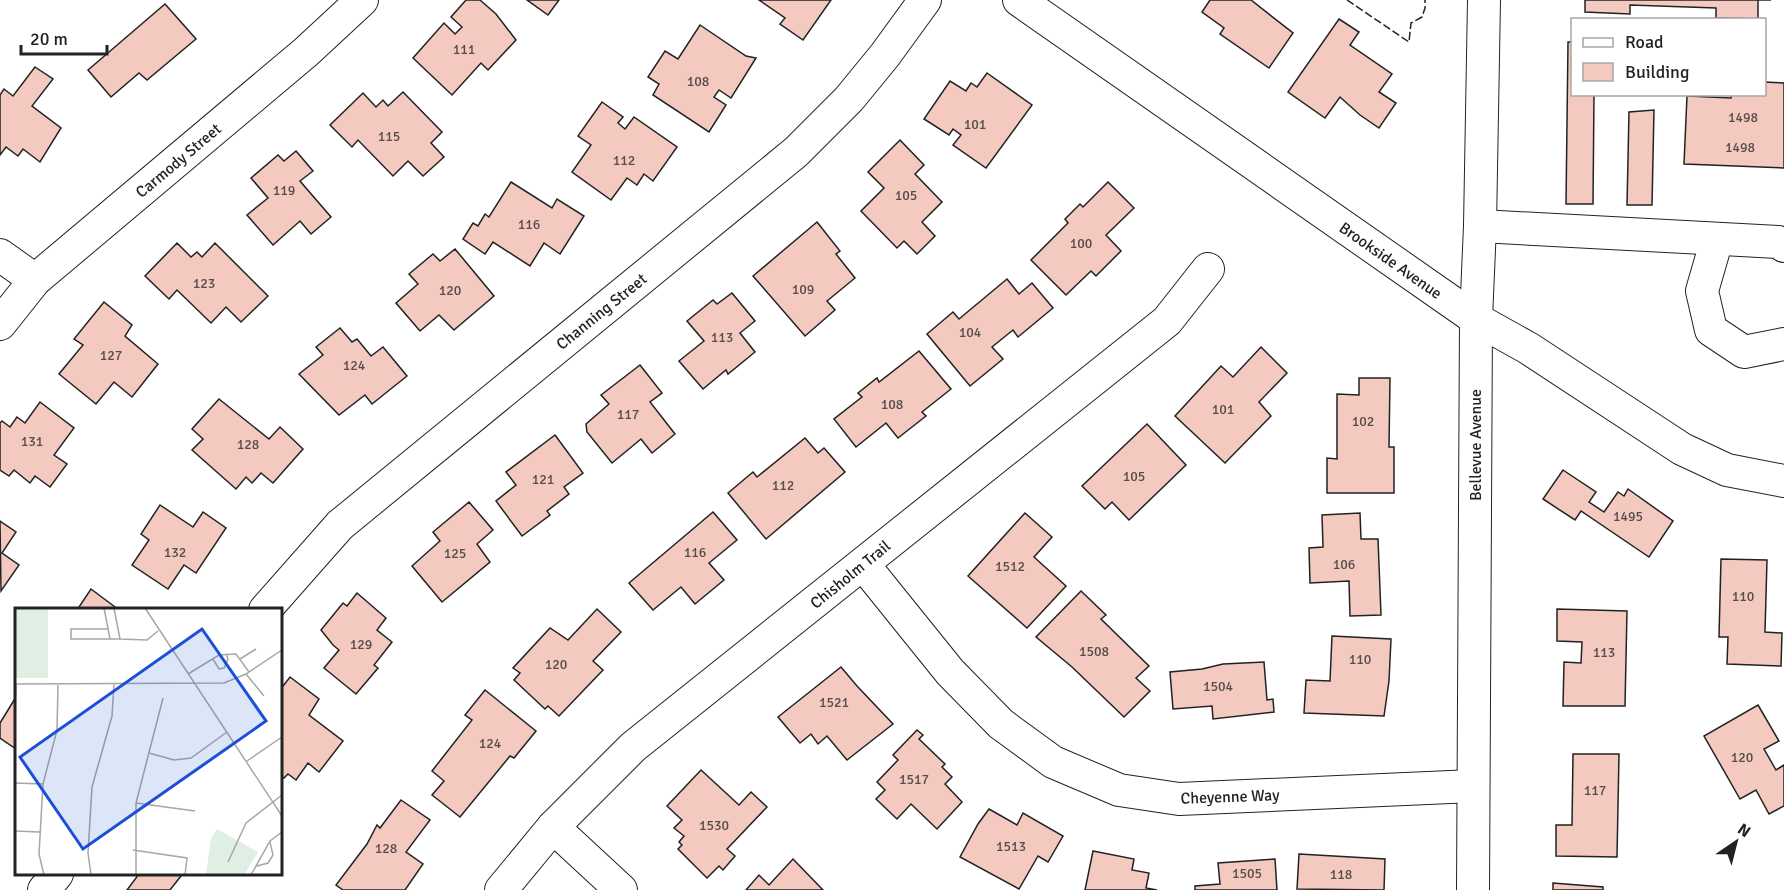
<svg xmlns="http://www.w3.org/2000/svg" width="1784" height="890" viewBox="0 0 1784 890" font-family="Signika,sans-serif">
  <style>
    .building { fill: #f3c9c0; stroke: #222; stroke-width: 1.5 }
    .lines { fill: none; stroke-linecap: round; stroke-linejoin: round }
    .minor-casing { stroke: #222; stroke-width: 34 }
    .minor { stroke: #fff; stroke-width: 32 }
    .fence { stroke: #222; stroke-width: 1.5; stroke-dasharray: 8 3; stroke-linecap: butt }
    .labels { text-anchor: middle; stroke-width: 4.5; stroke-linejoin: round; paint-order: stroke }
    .number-label { font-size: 14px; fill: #564c4a }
    .street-label { font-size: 16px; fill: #222; stroke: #fff }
    .inset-road { fill: none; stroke: #a7a7a7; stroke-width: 1.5 }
    .view { fill: #1d4ed8; fill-opacity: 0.15; stroke: #1d4ed8; stroke-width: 3 }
    .inset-edge { fill: none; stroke: #222; stroke-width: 3 }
  </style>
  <rect width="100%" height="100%" fill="#fff"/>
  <g class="building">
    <path d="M466 0H480L496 14 516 40 488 70 481 63 452 95 413 58 444 23 455 34 462 27 451 17Z"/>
    <path d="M527 0H559L548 15Z"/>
    <path d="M759 0H831L803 40 780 24 785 18Z"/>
    <path d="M1210 0H1251L1293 33 1269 68 1220 34 1224 28 1202 12Z"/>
    <path d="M1585 0H1771H1758V19L1716 18V8L1630 5V14L1585 12Z"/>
    <path d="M165 4 196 39 147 80 139 73 111 97 88 70Z"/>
    <path d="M1339 19 1359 32 1350 45 1392 74 1379 92 1396 103 1379 128 1360 115 1340 97 1325 118 1288 92Z"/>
    <path d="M700 25 746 56 756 58 731 98 719 90 714 97 726 105 709 132 653 95 659 84 648 77 665 51 678 59Z"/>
    <path d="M1568 42H1572V94H1594L1593 204H1566Z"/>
    <path d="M35 67 53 79 32 106 61 128 40 162 23 149 18 156 6 147 0 155V95L4 89 13 96Z"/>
    <path d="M987 73 1032 105 986 168 953 145 961 135 953 129 949 135 924 119 950 81 966 91 971 83 977 87Z"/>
    <path d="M1764 82 1784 83V168L1684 164 1687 96 1731 98V94H1764Z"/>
    <path d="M403 92 442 132 431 143 444 157 423 176 408 161 393 176 358 140 352 147 330 125 363 93 376 107 383 100 388 106Z"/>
    <path d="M602 102 623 117 618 123 625 129 634 117 677 147 653 181 644 174 637 185 627 178 611 200 572 172 591 145 578 136Z"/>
    <path d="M1654 110 1652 205H1627L1629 112Z"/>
    <path d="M900 140 924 165 915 174 942 202 922 222 935 236 917 254 904 241 897 248 861 211 884 188 868 172Z"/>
    <path d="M296 151 313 171 300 181 331 217 311 234 300 221 273 245 247 215 268 198 251 178 278 155 284 161Z"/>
    <path d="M511 182 552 208 557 199 584 216 560 254 544 243 530 266 493 242 485 254 463 239 473 223 478 226 485 214 489 217Z"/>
    <path d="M1108 182 1134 208 1106 235 1121 251 1096 276 1091 271 1066 295 1031 260 1068 223 1065 219 1080 204 1083 207Z"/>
    <path d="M817 222 840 251 836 254 855 278 827 301 835 310 805 336 753 276Z"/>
    <path d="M177 243 191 257 197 252 202 257 215 243 268 296 241 322 226 307 211 323 177 290 169 299 145 276Z"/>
    <path d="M455 249 494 296 454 330 439 315 420 331 396 303 418 284 409 274 433 254 440 261Z"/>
    <path d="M1007 279 1019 294 1032 283 1053 308 1018 337 1013 330 992 347 1003 359 970 386 927 334 953 312 959 319Z"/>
    <path d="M732 293 755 321 740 333 755 352 728 374 726 370 703 389 679 361 704 341 687 321 713 300 717 304Z"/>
    <path d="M104 302 132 325 125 336 158 364 132 397 114 382 96 404 59 374 83 345 74 339Z"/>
    <path d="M340 328 352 342 357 339 371 356 383 347 407 376 372 404 365 395 339 415 299 374 323 355 316 347Z"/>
    <path d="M1261 347 1287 373 1259 402 1271 416 1225 463 1175 416 1221 366 1233 377Z"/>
    <path d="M919 351 951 389 922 412 926 416 898 438 886 423 856 447 834 419 862 397 858 393 877 378 879 382Z"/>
    <path d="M640 365 662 393 650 402 675 434 652 453 641 439 612 463 587 432 586 424 609 404 601 395Z"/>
    <path d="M1359 378H1390L1389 447H1394V493H1327V458L1337 459V394L1359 395Z"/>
    <path d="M219 399 269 439 280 427 303 449 273 483 261 473 252 483 246 477 236 489 192 450 203 439 192 429Z"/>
    <path d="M40 402 74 428 54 455 67 464 50 487 35 476 30 483 14 470 9 476 0 470V423L2 421 10 427 17 417 25 423Z"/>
    <path d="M1147 424 1186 465 1129 520 1112 502 1105 509 1082 486Z"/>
    <path d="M555 435 583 473 564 487 569 494 547 511 550 515 522 536 496 501 516 485 506 472Z"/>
    <path d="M805 438 818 453 824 448 845 472 766 539 728 493 753 472 757 477Z"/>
    <path d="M1563 470 1596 492 1589 502 1604 512 1618 492 1624 496 1628 489 1673 521 1649 557 1581 511 1575 520 1543 499Z"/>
    <path d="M469 502 493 530 477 544 490 562 442 602 412 566 440 541 433 532Z"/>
    <path d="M160 505 193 527 203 512 226 528 196 573 184 565 168 589 132 565 149 540 141 534Z"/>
    <path d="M713 512 737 540 709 563 724 580 695 604 681 587 653 610 629 583Z"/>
    <path d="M1025 513 1052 537 1034 557 1066 586 1027 628 968 576Z"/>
    <path d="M1360 513 1361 539H1378L1381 615 1350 616 1349 581 1310 583 1309 548 1323 547 1322 515Z"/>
    <path d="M0 521 16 532 2 553 19 565 1 591Z"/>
    <path d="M1721 559 1767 560 1765 632 1782 633 1781 666 1727 664 1728 637H1719Z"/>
    <path d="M91 589 119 610H77Z"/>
    <path d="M1081 591 1106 615 1101 619 1149 666 1136 678 1150 691 1124 717 1072 667 1036 637Z"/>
    <path d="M357 593 386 618 377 630 392 642 374 665 378 668 356 694 324 668 339 650 333 645 321 630 343 603 347 606Z"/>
    <path d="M597 609 621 632 593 661 603 670 559 716 548 706 545 709 514 680 520 673 513 668 550 628 568 640Z"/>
    <path d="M1557 609 1627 611 1625 706H1563L1564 662 1581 663 1582 642 1557 641Z"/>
    <path d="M1332 636 1391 639 1389 681 1384 716 1304 713 1306 680 1330 681Z"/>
    <path d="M1264 662 1267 700 1273 699 1274 712 1213 719 1212 706 1173 709 1170 672 1202 669 1223 664Z"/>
    <path d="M841 667 857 686 893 724 847 760 827 736 818 744 811 734 800 743 778 717Z"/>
    <path d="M290 677 319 699 309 715 343 741 319 772 308 763 296 780 288 774 284 778 280 775V690Z"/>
    <path d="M485 690 536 731 514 758 510 756 460 817 432 795 444 781 432 771 472 720 465 715Z"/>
    <path d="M16 697V749L0 738V723Z"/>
    <path d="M1758 705 1779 741 1764 749 1776 770 1784 765V806L1769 814 1756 790 1740 799 1704 736Z"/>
    <path d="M917 730 923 735 919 739 945 764 942 767 952 777 945 784 962 802 937 829 911 804 897 819 876 799 885 790 877 782 898 760 893 755Z"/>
    <path d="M1573 754H1619L1617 857 1556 856V825H1572Z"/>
    <path d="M701 770 739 805 751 792 767 807 727 849 735 856 723 870 719 866 707 878 678 849 682 845 679 842 684 836 674 828 682 820 667 806Z"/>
    <path d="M401 800 430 820 406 852 423 864 405 890H343L336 885 367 844 377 825 380 828Z"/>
    <path d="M989 809 1017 825 1023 813 1063 836 1048 862 1038 856 1019 889 960 857 978 824Z"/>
    <path d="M1093 851 1134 859 1132 870 1149 873 1146 888 1157 890H1085Z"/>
    <path d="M1299 854 1385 859 1384 890 1297 889Z"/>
    <path d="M793 859 823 890H746L759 875 769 885Z"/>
    <path d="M1275 859 1277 890H1195V886L1220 884 1218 863Z"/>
    <path d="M139 874H177L181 876 170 890H127Z"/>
    <path d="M1553 883 1603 887V890H1553Z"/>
  </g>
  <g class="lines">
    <g class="minor-casing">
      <g id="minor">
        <path d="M1019 0 1476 319 1528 348 1682 449 1727 470 1784 481"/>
        <path d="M1480 226 1778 242 1784 246"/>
        <path d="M1717 239 1702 291 1711 330 1744 352 1784 344"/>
        <path d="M0 255 35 280"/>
        <path d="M0 324 35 280 306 52 362 0"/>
        <path d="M863 564 950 672 1001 724 1053 762 1119 790 1179 799 1473 786"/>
        <path d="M265 610 340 525 796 152 849 99 885 55 925 0"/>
        <path d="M553 827 621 890"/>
        <path d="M44 890 57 874"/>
        <path d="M501 890 553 827 633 747 1167 321 1208 269"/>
        <path d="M1473 890 1476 319 1480 226 1484 0"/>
      </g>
    </g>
    <use href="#minor" class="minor"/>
    <path class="fence" d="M1347 0 1409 42 1411 23 1422 17 1425 8V0"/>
  </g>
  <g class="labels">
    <g class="number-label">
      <text x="464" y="54">111</text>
      <text x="698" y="86">108</text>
      <text x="1743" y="122">1498</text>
      <text x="975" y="129">101</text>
      <text x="389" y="141">115</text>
      <text x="1740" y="152">1498</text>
      <text x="624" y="165">112</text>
      <text x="284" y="195">119</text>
      <text x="906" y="200">105</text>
      <text x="529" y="229">116</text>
      <text x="1081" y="248">100</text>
      <text x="204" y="288">123</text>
      <text x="803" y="294">109</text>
      <text x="450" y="295">120</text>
      <text x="970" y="337">104</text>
      <text x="722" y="342">113</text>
      <text x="111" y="360">127</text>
      <text x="354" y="370">124</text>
      <text x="892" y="409">108</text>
      <text x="1223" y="414">101</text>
      <text x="628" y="419">117</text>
      <text x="1363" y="426">102</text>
      <text x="32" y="446">131</text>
      <text x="248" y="449">128</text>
      <text x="1134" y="481">105</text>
      <text x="543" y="484">121</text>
      <text x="783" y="490">112</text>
      <text x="1628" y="521">1495</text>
      <text x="175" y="557">132</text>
      <text x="695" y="557">116</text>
      <text x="455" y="558">125</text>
      <text x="1344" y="569">106</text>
      <text x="1010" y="571">1512</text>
      <text x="1743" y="601">110</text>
      <text x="361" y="649">129</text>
      <text x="1094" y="656">1508</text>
      <text x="1604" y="657">113</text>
      <text x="1360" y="664">110</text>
      <text x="556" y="669">120</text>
      <text x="1218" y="691">1504</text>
      <text x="834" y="707">1521</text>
      <text x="490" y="748">124</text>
      <text x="1742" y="762">120</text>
      <text x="914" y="784">1517</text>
      <text x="1595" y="795">117</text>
      <text x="714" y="830">1530</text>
      <text x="1011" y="851">1513</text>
      <text x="386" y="853">128</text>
      <text x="1247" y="878">1505</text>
      <text x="1341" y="879">118</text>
    </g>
    <g class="street-label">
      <text transform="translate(178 160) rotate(-40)" y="6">Carmody Street</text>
      <text transform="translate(1391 260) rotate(35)" y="6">Brookside Avenue</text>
      <text transform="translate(601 311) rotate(-39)" y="6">Channing Street</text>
      <text transform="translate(1475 445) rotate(-90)" y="6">Bellevue Avenue</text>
      <text transform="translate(850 574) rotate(-39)" y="6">Chisholm Trail</text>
      <text transform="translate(1230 796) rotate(-2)" y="6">Cheyenne Way</text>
    </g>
  </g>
  <g transform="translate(15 608)">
    <rect width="267" height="267" fill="#fff"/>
    <path d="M0 0H33V70H0ZM202 221 243 244 229 267H191L196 230Z" fill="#e0efe3"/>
    <path class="inset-road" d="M89 0 95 31H105M99 0 105 31 132 32 143 23M130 0 267 208M93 21H56V31H95M198 51 204 61 209 60 213 51 211 46M225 51 241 41M173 66 204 47 221 46 234 64M231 66 249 88M0 76 209 75 231 66 267 42M0 113 1 77M134 145 159 152 176 150 212 124M232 153 267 129M0 175 28 176M121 195 180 203M0 223 25 224M118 242 172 250 170 267M213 254 231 215 267 187M242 258 253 255 258 247 255 234M29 267 24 246 28 176 42 122 43 77M76 267 73 245 77 179 97 108 99 76M121 267V195L148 90M236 267 255 233 267 224"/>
    <path class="view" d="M187 21 251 113 68 241 5 149Z"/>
    <rect width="267" height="267" class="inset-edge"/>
  </g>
  <rect x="1571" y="18" width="195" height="78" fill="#ffffff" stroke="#a7a7a7" stroke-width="1.5"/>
  <rect x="1583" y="38" width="30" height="9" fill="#ffffff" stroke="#a7a7a7" stroke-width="1.5"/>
  <text x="1625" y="48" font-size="18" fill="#222222">Road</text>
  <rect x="1583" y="63" width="30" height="18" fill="#f3c9c0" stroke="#a7a7a7" stroke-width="1.5"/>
  <text x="1625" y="78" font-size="18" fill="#222222">Building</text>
  <g transform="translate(1736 842) rotate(35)" stroke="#ffffff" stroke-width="4.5" paint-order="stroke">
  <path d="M0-4.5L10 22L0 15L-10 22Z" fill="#222222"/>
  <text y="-9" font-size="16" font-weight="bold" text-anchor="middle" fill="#222222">N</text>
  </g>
  <path d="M21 45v9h86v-9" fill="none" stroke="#222222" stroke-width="3"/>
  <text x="30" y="45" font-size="18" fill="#222222" stroke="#ffffff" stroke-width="4.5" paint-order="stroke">20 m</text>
</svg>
